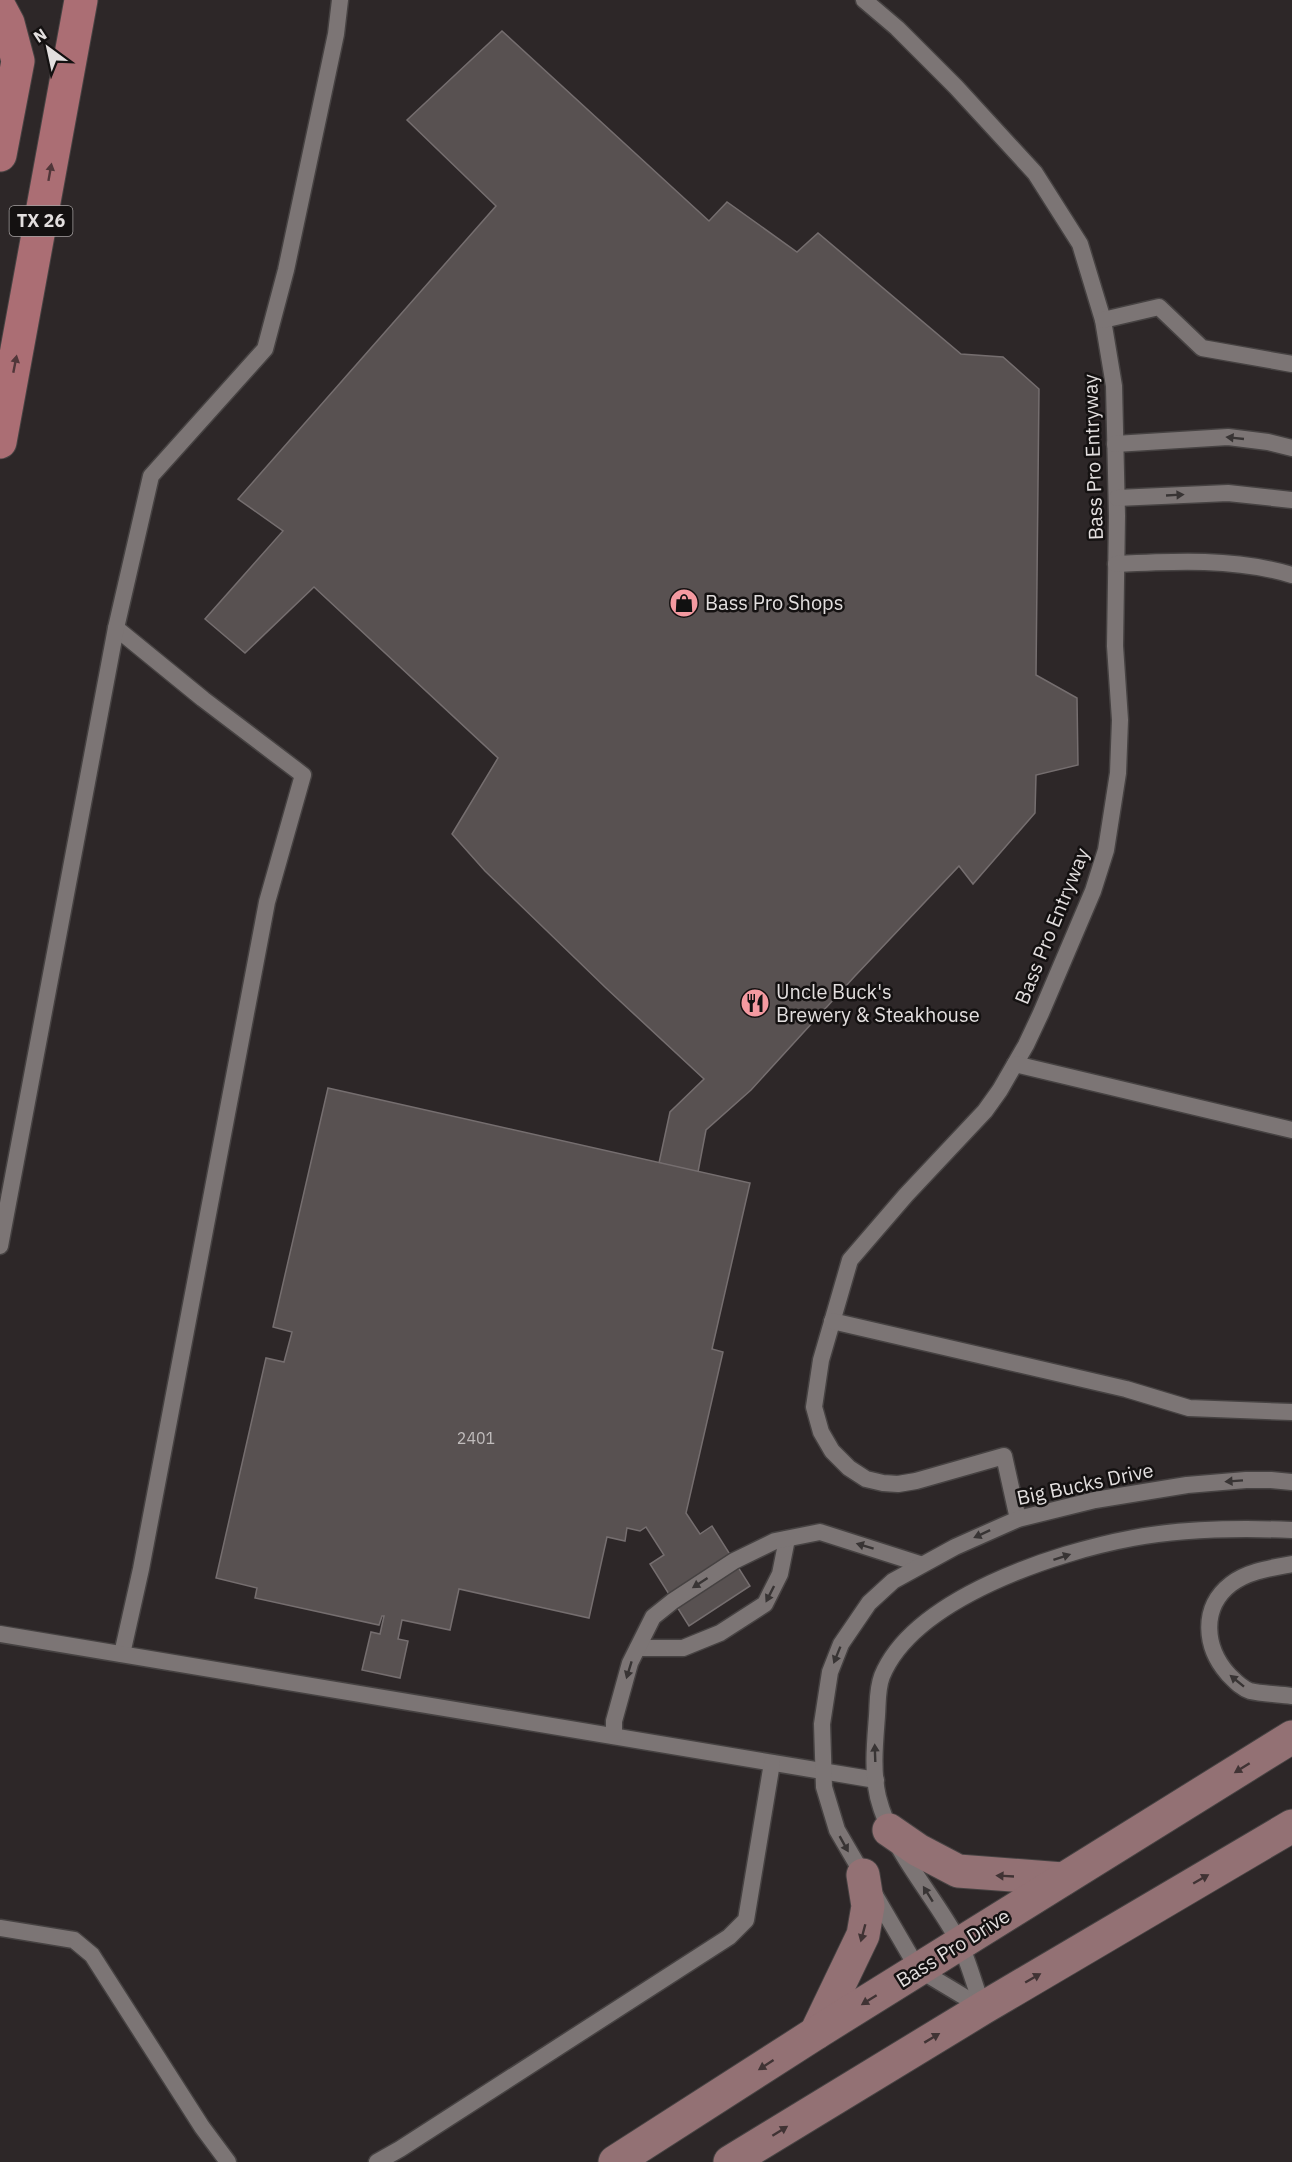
<svg xmlns="http://www.w3.org/2000/svg" width="1292" height="2162" viewBox="0 0 1292 2162" font-family="'IBM Plex Sans',sans-serif">
  <style>
    .building { fill: #585151; stroke: #756e6f; stroke-width: 1.5 }
    .lines { fill: none; stroke-linecap: round; stroke-linejoin: round }
    .lane-casing { stroke: #464242; stroke-width: 19 }
    .secondary-casing { stroke: #464242; stroke-width: 35 }
    .primary-casing { stroke: #464242; stroke-width: 35 }
    .lane { stroke: #7c7575; stroke-width: 16 }
    .secondary { stroke: #937174; stroke-width: 33 }
    .primary { stroke: #ab6e74; stroke-width: 33 }
    .oneway { fill: #503639 }
    .oneway2 { fill: #383434 }
    .oneway3 { fill: #403334 }
    .labels { text-anchor: middle; stroke-width: 5; stroke-linejoin: round; paint-order: stroke }
    .number-label { font-size: 16px; fill: #c0bcbc }
    .shield { fill: #141111; stroke: #a5a1a1; stroke-width: 1.5 }
    .shield-label { font-size: 18px; font-weight: bold; fill: #e3dfdf }
    .street-label { font-size: 20px; fill: #e3dfdf; stroke: #141111 }
    .poi-label { font-size: 20px; fill: #e3dfdf; stroke: #141111; text-anchor: start }
  </style>
  <rect width="100%" height="100%" fill="#2d2728"/>
  <g class="building">
    <path d="M502 31 709 221 727 202 797 252 818 233 961 354 1003 357 1039 389 1036 675 1077 698 1078 765 1036 775 1035 813 973 884 959 866 855 976 751 1090 706 1130 698 1172 659 1163 670 1112 704 1079 606 988 485 871 452 834 498 758 314 587 245 653 205 619 283 531 238 499 496 206 407 120Z"/>
    <path d="M328 1088 750 1183 712 1349 723 1352 686 1513 700 1534 712 1526 750 1586 689 1626 650 1564 664 1555 646 1527 640 1531 627 1528 625 1541 607 1537 589 1618 459 1589 450 1630 402 1620 398 1639 408 1641 400 1678 362 1670 371 1632 380 1634 384 1616H382L379 1625 255 1598 257 1588 216 1578 266 1358 284 1362 292 1332 273 1327Z"/>
  </g>
  <g class="lines">
    <g class="lane-casing">
      <g id="lane">
        <path d="M864 0 897 28 956 87 1035 173 1080 244 1103 320 1114 386 1117 516 1115 646 1120 720 1118 773 1106 850 1093 891 1041 1013 1026 1045 1000 1090 985 1111 906 1195 850 1260 821 1360 814 1407 821 1432 832 1451 849 1468 866 1479 883 1483 898 1484 916 1481 1004 1456 1018 1519"/>
        <path d="M1103 320 1159 307 1202 348 1292 364"/>
        <path d="M1115 444 1228 437 1268 442 1292 448"/>
        <path d="M1117 498 1228 493 1292 500"/>
        <path d="M1116 564C1174 561 1236 558 1292 575"/>
        <path d="M116 628 203 699 303 775 267 902 141 1569 122 1654"/>
        <path d="M1015 1064 1292 1130"/>
        <path d="M0 1246 116 628 151 476 265 349 286 270 336 34 340 0"/>
        <path d="M832 1321 1126 1389 1189 1408 1292 1412"/>
        <path d="M1292 1564C1271 1568 1248 1571 1231 1584 1200 1608 1205 1648 1228 1674 1235 1681 1241 1688 1250 1691 1263 1694 1279 1694 1292 1696"/>
        <path d="M0 1634 876 1780"/>
        <path d="M638 1648H683L720 1633 765 1604 780 1574 787 1539"/>
        <path d="M614 1736V1721L630 1663 653 1617 673 1601 734 1561 775 1541 820 1532 920 1564"/>
        <path d="M0 1928 74 1940 92 1955 202 2127 228 2162"/>
        <path d="M983 2008 918 1969 837 1830 824 1787 822 1724 830 1672 841 1644 869 1603 893 1581 955 1547 1018 1519 1095 1500 1187 1485 1246 1480H1271L1292 1482"/>
        <path d="M983 2008C975 1987 969 1963 960 1944 934 1894 892 1853 878 1797 872 1771 875 1742 877 1716 878 1702 877 1689 882 1676 914 1598 1057 1552 1133 1538 1185 1528 1240 1528 1292 1530"/>
        <path d="M377 2162 400 2149 729 1937 746 1920 772 1763"/>
      </g>
    </g>
    <g class="secondary-casing">
      <g id="secondary">
        <path d="M889 1830 918 1850 958 1871 1063 1879"/>
        <path d="M816 2033 863 1935 868 1906 863 1875"/>
        <path d="M615 2162 816 2033 1292 1737"/>
        <path d="M730 2162 983 2008 1292 1826"/>
      </g>
    </g>
    <g class="primary-casing">
      <g id="primary">
        <path d="M0 8 8 23 18 61 0 155"/>
        <path d="M0 442 81 0"/>
      </g>
    </g>
    <use href="#lane" class="lane"/>
    <use href="#secondary" class="secondary"/>
    <use href="#primary" class="primary"/>
  </g>
  <defs><path id="oneway-solid" d="M-6-.8H1V-3.2L6.5 0L1 3.2V.8H-6Z" transform="scale(1.5)"/></defs>
  <g class="oneway">
    <use href="#oneway-solid" transform="translate(50 172) rotate(-80)"/>
    <use href="#oneway-solid" transform="translate(15 364) rotate(-79)"/>
  </g>
  <g class="oneway2">
    <use href="#oneway-solid" transform="translate(1235 438) rotate(-174)"/>
    <use href="#oneway-solid" transform="translate(1175 495) rotate(-3)"/>
    <use href="#oneway-solid" transform="translate(1234 1481) rotate(176)"/>
    <use href="#oneway-solid" transform="translate(982 1534) rotate(155)"/>
    <use href="#oneway-solid" transform="translate(865 1546) rotate(-163)"/>
    <use href="#oneway-solid" transform="translate(1062 1557) rotate(-18)"/>
    <use href="#oneway-solid" transform="translate(700 1583) rotate(147)"/>
    <use href="#oneway-solid" transform="translate(770 1594) rotate(117)"/>
    <use href="#oneway-solid" transform="translate(837 1655) rotate(112)"/>
    <use href="#oneway-solid" transform="translate(629 1670) rotate(107)"/>
    <use href="#oneway-solid" transform="translate(1237 1681) rotate(-141)"/>
    <use href="#oneway-solid" transform="translate(875 1753) rotate(-92)"/>
    <use href="#oneway-solid" transform="translate(844 1844) rotate(61)"/>
    <use href="#oneway-solid" transform="translate(928 1894) rotate(-122)"/>
  </g>
  <g class="oneway3">
    <use href="#oneway-solid" transform="translate(1242 1768) rotate(148)"/>
    <use href="#oneway-solid" transform="translate(1005 1876) rotate(-177)"/>
    <use href="#oneway-solid" transform="translate(1201 1879) rotate(-30)"/>
    <use href="#oneway-solid" transform="translate(863 1933) rotate(105)"/>
    <use href="#oneway-solid" transform="translate(1033 1978) rotate(-30)"/>
    <use href="#oneway-solid" transform="translate(869 2000) rotate(148)"/>
    <use href="#oneway-solid" transform="translate(932 2038) rotate(-31)"/>
    <use href="#oneway-solid" transform="translate(766 2065) rotate(147)"/>
    <use href="#oneway-solid" transform="translate(780 2131) rotate(-32)"/>
  </g>
  <defs>
    <g id="shop-disc" transform="scale(1.5)"><circle r="9.5" fill="#f49aa1" stroke="#141111"/><path d="M-5-2.5h2.3a2.7 3.5 0 0 1 5.4 0H5L5.5 6h-11ZM-1.5-2.5h3a1.5 2.3 0 0 0-3 0Z" fill="#111"/></g>
    <g id="restaurant-disc" transform="scale(1.5)"><circle r="9.5" fill="#f49aa1" stroke="#141111"/><path d="M-5-6h1v4h1v-4h1v4h1v-4h1v5L-1.5 .5V6h-2V.5L-5-1ZM5-6V6H3V1.5H1.5Q1.5-4 5-6Z" fill="#111"/></g>
  </defs>
  <g fill-rule="evenodd">
    <use href="#shop-disc" x="684" y="603"/>
    <use href="#restaurant-disc" x="755" y="1003"/>
  </g>
  <g class="labels">
    <g class="number-label">
      <text x="476" y="1444">2401</text>
    </g>
    <rect class="shield" x="9.5" y="206" width="63" height="30" rx="4.5"/>
    <g class="shield-label">
      <text x="41" y="227">TX 26</text>
    </g>
    <g class="street-label">
      <text transform="translate(1093 457) rotate(-92)" y="7">Bass Pro Entryway</text>
      <text transform="translate(1052 926) rotate(-68)" y="7">Bass Pro Entryway</text>
      <text transform="translate(1085 1484) rotate(-12)" y="7">Big Bucks Drive</text>
      <text transform="translate(953 1948) rotate(-32)" y="7">Bass Pro Drive</text>
    </g>
    <g class="poi-label">
      <text x="705" y="610">Bass Pro Shops</text>
      <text x="776" y="999">Uncle Buck's<tspan x="776" dy="23">Brewery &amp; Steakhouse</tspan></text>
    </g>
  </g>
  <g transform="translate(48 48) rotate(327)" stroke="#141111" stroke-width="4.5" paint-order="stroke">
  <path d="M0-4.5L10 22L0 15L-10 22Z" fill="#e3dfdf"/>
  <text y="-9" font-size="16" font-weight="bold" text-anchor="middle" fill="#e3dfdf">N</text>
  </g>
</svg>
